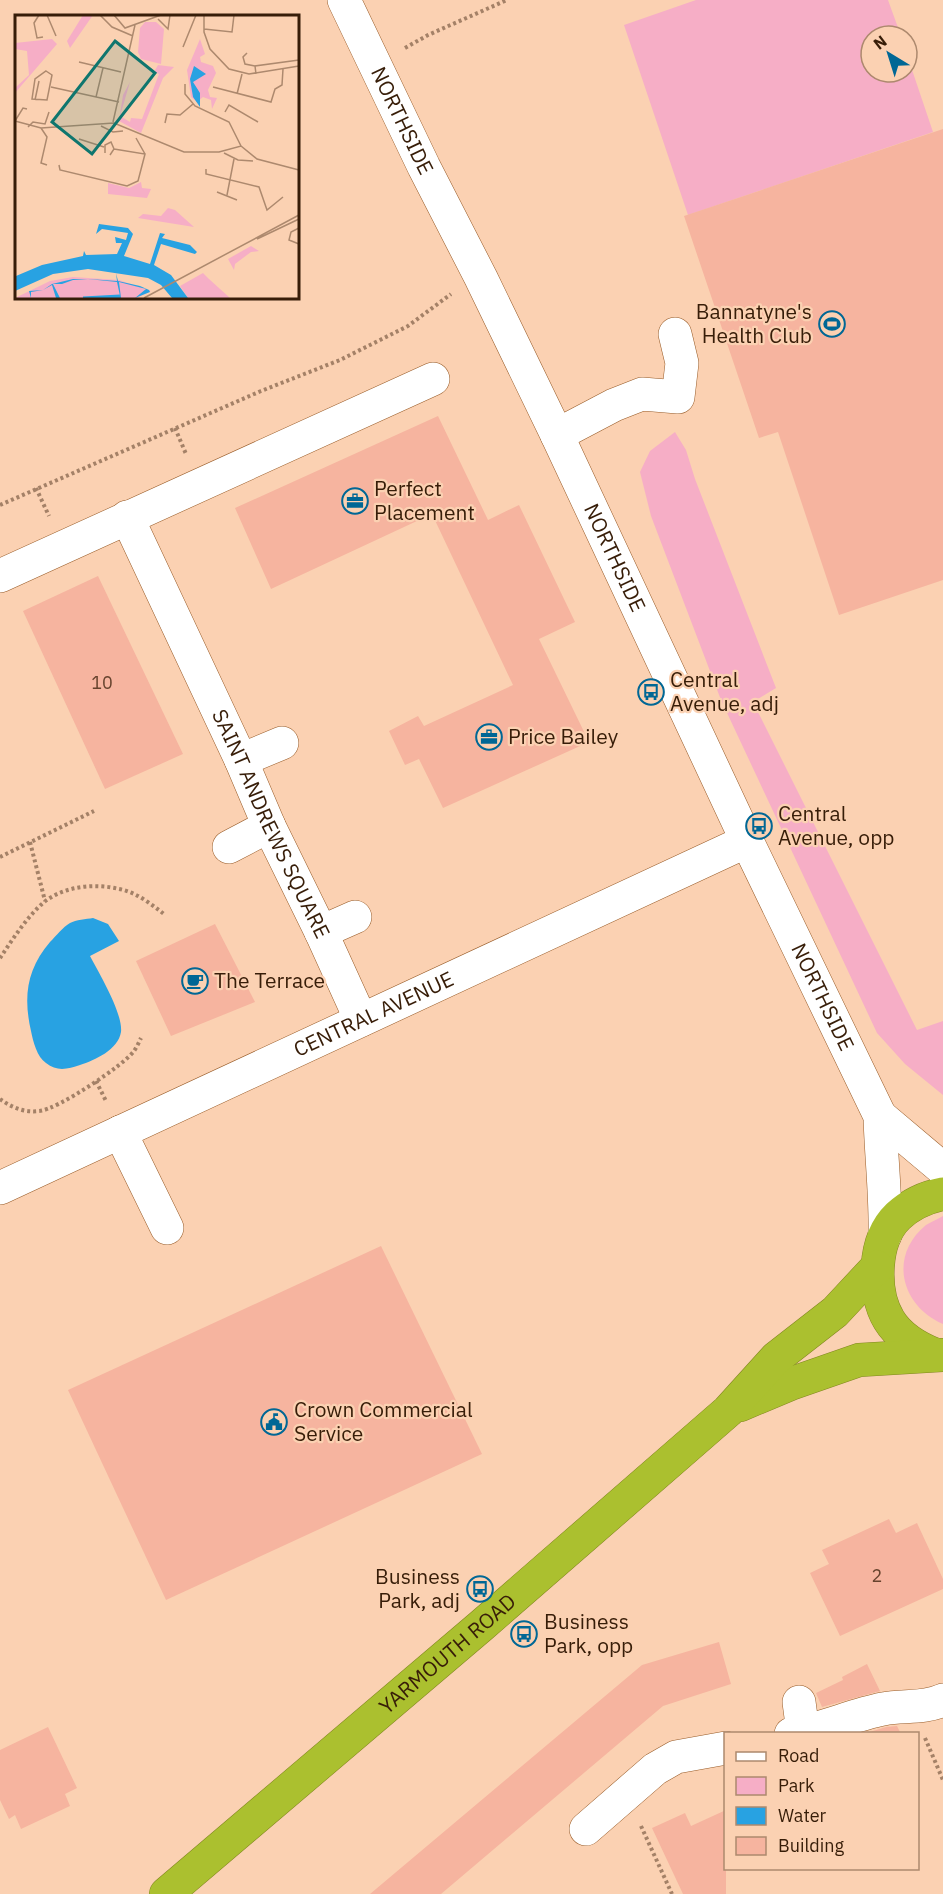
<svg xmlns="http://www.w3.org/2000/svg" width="943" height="1894" viewBox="0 0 943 1894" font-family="'IBM Plex Sans',sans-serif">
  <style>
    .green { fill: #f6aec6 }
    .water { fill: #28a2e2 }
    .building { fill: #f6b49f }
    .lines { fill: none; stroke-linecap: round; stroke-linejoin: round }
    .minor-casing { stroke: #985b27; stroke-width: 34 }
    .highway-casing { stroke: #828721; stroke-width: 34 }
    .path { stroke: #a48167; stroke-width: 4; stroke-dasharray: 3 3; stroke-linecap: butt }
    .minor { stroke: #fff; stroke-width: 33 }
    .highway { stroke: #abc02f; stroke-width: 33 }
    .labels { text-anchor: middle; stroke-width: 4.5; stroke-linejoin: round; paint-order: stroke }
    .number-label { font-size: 18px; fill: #67432e }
    .street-label { font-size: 21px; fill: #371d08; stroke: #fbd1b2 }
    .poi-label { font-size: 21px; fill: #371d08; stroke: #fbd1b2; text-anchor: start }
    .inset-river { fill: none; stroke: #28a2e2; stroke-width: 3 }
    .inset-road { fill: none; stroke: #ad896e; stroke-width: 1.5 }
    .view { fill: #0f766e; fill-opacity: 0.15; stroke: #0f766e; stroke-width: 3 }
    .inset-edge { fill: none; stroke: #371d08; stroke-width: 3 }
  </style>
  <rect width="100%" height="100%" fill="#fbd1b2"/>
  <g class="green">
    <path d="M696 0H888L901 36H871V72H907V55L933 132 688 215 624 25Z"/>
    <path d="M675 432 686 450 695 479 776 688 753 702 917 1030 943 1021V1095L905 1064 877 1033 721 700 651 516 640 472 650 451Z"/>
    <path d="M943 1216V1324C901 1306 888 1256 926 1225 931 1222 938 1219 943 1216Z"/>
  </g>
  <path class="water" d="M93 918 108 924 119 941 90 956C99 973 123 1013 121 1032 118 1050 95 1060 80 1065 68 1069 57 1072 46 1063 37 1057 33 1041 31 1031 23 996 27 969 50 942 56 936 63 927 70 923 76 920 86 919 93 918Z"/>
  <g class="building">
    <path d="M943 129V580L839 615 778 432 759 438 684 216Z"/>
    <path d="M438 416 488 520 519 505 575 622 539 639 589 742 443 808 419 759 405 765 389 731 418 716 424 726 513 685 432 514 271 589 235 508Z"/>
    <path d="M98 576 183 754 105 789 23 611Z"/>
    <path d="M215 924 255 1002 171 1036 136 961Z"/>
    <path d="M381 1246 482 1454 166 1600 68 1390Z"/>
    <path d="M889 1519 896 1533 917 1523 943 1579V1589L840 1636 810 1573 829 1564 822 1550Z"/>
    <path d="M719 1642 731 1684 663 1706 441 1894H370L642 1665Z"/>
    <path d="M867 1664 880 1691 822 1707 816 1693 843 1680 842 1677Z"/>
    <path d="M897 1726 901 1734H863L886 1727Z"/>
    <path d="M48 1727 77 1788 65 1794 70 1806 21 1829 15 1815 9 1819 0 1800V1750Z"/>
    <path d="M726 1810V1894H683L652 1828 685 1813 691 1826Z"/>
  </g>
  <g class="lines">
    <g class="minor-casing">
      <g id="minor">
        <path id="s1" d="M344 0 424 167 481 278 557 435 747 841 880 1116C881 1156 886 1195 885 1235"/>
        <path d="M557 435 614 405 642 394 678 397 682 363 675 334"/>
        <path id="s2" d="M127 517 241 760 269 826 321 932 361 1020"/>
        <path d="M0 576 433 379"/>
        <path d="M241 760 282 743"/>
        <path d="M229 847 269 826"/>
        <path d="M321 932 355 917"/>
        <path d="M880 1116 943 1169"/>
        <path d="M120 1132 167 1228"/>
        <path id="s3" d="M0 1188 747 841"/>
        <path d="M799 1702 803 1732"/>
        <path d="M791 1734C823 1729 852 1715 883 1709 903 1705 924 1709 943 1700"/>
        <path d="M586 1829 655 1769 676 1757 726 1748"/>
      </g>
    </g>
    <g class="highway-casing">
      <g id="highway">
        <path d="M936 1355C918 1348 900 1338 889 1320 872 1292 873 1240 898 1216 910 1205 927 1197 943 1194"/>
        <path d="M740 1405 790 1384 859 1360 943 1355"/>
        <path id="s4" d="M166 1894 481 1626 728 1411 776 1358 835 1312 877 1267"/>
      </g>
    </g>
    <g class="path">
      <path d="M405 48 428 35 507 0"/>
      <path d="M175 428 186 454"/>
      <path d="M36 488 49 516"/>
      <path d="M0 505 261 391 340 360 408 326 451 294"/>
      <path d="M30 842 45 901"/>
      <path d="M0 857 94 811"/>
      <path d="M0 958C13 939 26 918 43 903 63 886 95 883 119 889 136 892 151 904 164 914"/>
      <path d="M96 1081 106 1101"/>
      <path d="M0 1099C11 1107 24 1113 39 1111 57 1110 124 1065 134 1051 137 1047 139 1042 141 1038"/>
      <path d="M925 1738 943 1780"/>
      <path d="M641 1826 672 1894"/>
    </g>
    <use href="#minor" class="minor"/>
    <use href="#highway" class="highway"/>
  </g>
  <defs>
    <g id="stadium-ring" transform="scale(1.35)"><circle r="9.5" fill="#fbd1b2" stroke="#006795" stroke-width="1.5"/><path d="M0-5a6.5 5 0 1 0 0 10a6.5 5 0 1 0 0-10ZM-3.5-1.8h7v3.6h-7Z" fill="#006795"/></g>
    <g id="office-ring" transform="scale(1.35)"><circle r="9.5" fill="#fbd1b2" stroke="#006795" stroke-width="1.5"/><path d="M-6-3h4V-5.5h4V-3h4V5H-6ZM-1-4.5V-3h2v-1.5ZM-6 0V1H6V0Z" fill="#006795"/></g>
    <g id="bus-ring" transform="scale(1.35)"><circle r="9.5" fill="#fbd1b2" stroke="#006795" stroke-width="1.5"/><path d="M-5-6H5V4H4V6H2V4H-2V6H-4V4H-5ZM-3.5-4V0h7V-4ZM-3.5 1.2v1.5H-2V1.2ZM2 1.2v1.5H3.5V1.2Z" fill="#006795"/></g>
    <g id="cafe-ring" transform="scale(1.35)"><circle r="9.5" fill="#fbd1b2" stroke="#006795" stroke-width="1.5"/><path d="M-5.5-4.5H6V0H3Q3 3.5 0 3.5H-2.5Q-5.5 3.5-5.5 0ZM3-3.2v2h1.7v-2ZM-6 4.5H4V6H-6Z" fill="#006795"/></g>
    <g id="civic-ring" transform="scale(1.35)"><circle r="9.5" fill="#fbd1b2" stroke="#006795" stroke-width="1.5"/><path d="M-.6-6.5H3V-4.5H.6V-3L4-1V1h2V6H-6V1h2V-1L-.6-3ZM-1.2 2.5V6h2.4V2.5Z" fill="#006795"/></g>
  </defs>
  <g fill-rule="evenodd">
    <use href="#stadium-ring" x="832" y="324"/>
    <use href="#office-ring" x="355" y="501"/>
    <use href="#bus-ring" x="651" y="692"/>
    <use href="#office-ring" x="489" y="737"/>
    <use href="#bus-ring" x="759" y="826"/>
    <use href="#cafe-ring" x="195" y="981"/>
    <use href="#civic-ring" x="274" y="1422"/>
    <use href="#bus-ring" x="480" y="1589"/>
    <use href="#bus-ring" x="524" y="1634"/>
  </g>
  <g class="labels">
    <g class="number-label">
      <text x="102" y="689">10</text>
      <text x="877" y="1582">2</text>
    </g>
    <g class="street-label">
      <text dy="7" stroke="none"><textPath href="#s1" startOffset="134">NORTHSIDE</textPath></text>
      <text dy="7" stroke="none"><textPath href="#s1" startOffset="620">NORTHSIDE</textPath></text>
      <text dy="7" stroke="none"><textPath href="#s2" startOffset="339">SAINT ANDREWS SQUARE</textPath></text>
      <text dy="7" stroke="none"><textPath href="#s1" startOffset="1106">NORTHSIDE</textPath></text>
      <text dy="7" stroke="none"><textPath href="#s3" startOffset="412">CENTRAL AVENUE</textPath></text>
      <text dy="7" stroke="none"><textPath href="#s4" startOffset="370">YARMOUTH ROAD</textPath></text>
    </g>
    <g class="poi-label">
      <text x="812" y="319" text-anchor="end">Bannatyne's<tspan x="812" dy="24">Health Club</tspan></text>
      <text x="374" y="496">Perfect<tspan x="374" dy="24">Placement</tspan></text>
      <text x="670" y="687">Central<tspan x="670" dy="24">Avenue, adj</tspan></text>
      <text x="508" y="744">Price Bailey</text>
      <text x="778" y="821">Central<tspan x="778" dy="24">Avenue, opp</tspan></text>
      <text x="214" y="988">The Terrace</text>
      <text x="294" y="1417">Crown Commercial<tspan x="294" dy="24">Service</tspan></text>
      <text x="460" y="1584" text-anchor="end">Business<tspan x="460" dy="24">Park, adj</tspan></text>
      <text x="544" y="1629">Business<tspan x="544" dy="24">Park, opp</tspan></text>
    </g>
  </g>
  <g transform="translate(15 15)">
    <rect width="284" height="284" fill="#fbd1b2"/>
    <path d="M68 0H78L55 33 52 26ZM130 7H141L149 14 146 49 126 44 123 37 125 13ZM37 24 42 29 0 78V73L14 60 12 36 0 34V28ZM185 24 190 39 185 42 186 47 198 51 201 58 193 75 195 82 202 83 197 94 196 85 188 82 182 87 176 82 172 55ZM143 50 159 52 148 63 126 118 104 106 108 80 115 67 105 101 115 107 116 103 127 104 144 59 139 57ZM126 167 127 173 136 174 132 183 93 179V168L114 173ZM153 193 160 195 179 212 123 203 128 199 146 201ZM236 231 244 236 236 237 220 249 219 255 213 244ZM188 258 194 264 215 283H173L165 271ZM58 262 104 265 136 276 122 283H0L35 266Z" fill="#f6aec6"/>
    <path d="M179 51 191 59 178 67 185 78V92L178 82 175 64ZM84 209 113 213 118 219 109 241 135 249 145 218 150 219 147 223 175 230 182 237 180 239 146 229 139 250 156 260 173 283H157L146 270 133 263 73 254 38 259 0 276 1 261 27 250 68 241 69 236 71 240 102 239 107 228H101L100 222 111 225 113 218 87 214 81 219ZM101 258 103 266 125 271 134 275 135 277 120 283 131 274 104 267 106 283H70L105 281 102 267 73 264 58 265 47 269H38L45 283H41L37 270 28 275 16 277V283L14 276 28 275 37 269 58 264H74L102 266Z" fill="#28a2e2"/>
    <path class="inset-river" d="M68 283 105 281"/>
    <path class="inset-road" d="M24 0 19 8 22 23 28 22M32 0 41 21M85 0 97 12 118 21M99 0 110 13 146 0M189 0V17L195 34 214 54 234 59 284 51M143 4 153 14 155 0M189 14 217 17 219 0M168 32 181 0M232 38 228 42 230 49 240 51M64 47 106 57M31 56 37 60 32 85 17 84 20 64ZM241 59 240 51 284 45M170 69V79L180 91 214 107 226 131M36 72 104 87M198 72 256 87 260 74 267 70 268 54M222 79 227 59M81 82 88 53M20 85 24 66M210 97 214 90 243 107M0 106 8 93 12 94M0 106 26 113 99 108 169 137H204L226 131 242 144 284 155M98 107 120 10M150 108 152 99 165 100 178 89M86 111 98 117 108 116M13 112 18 107 30 109 34 97M26 113 32 122 26 148 32 150M121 123 130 139M64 124 89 132M90 138V130L96 127 99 134 95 140M209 138 223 145 238 146M44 150 45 155 112 171 123 166 130 139 99 134M191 154V159L244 172 252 195 268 182M202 177 222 185M212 180 219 144M284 213 276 217 274 225 284 229M242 224 284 204M129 283 284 200"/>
    <path class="view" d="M100 26 140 58 77 139 37 107Z"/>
    <rect width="284" height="284" class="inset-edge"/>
  </g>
  <rect x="724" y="1732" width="195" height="138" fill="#fbd1b2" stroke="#ad896e" stroke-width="1.5"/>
  <rect x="736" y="1752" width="30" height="9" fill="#ffffff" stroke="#ad896e" stroke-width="1.5"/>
  <text x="778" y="1762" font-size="18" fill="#371d08">Road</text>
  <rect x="736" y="1777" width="30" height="18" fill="#f6aec6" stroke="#ad896e" stroke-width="1.5"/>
  <text x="778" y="1792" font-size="18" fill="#371d08">Park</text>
  <rect x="736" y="1807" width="30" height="18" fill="#28a2e2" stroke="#ad896e" stroke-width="1.5"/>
  <text x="778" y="1822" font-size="18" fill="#371d08">Water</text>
  <rect x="736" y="1837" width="30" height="18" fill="#f6b49f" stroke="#ad896e" stroke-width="1.5"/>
  <text x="778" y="1852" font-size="18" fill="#371d08">Building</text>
  <g transform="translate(889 54) rotate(322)"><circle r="28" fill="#fbd1b2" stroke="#ad896e" stroke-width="1.5"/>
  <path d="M0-4.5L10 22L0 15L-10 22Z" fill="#006795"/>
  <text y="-9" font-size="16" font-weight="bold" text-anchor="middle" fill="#371d08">N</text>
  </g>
</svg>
